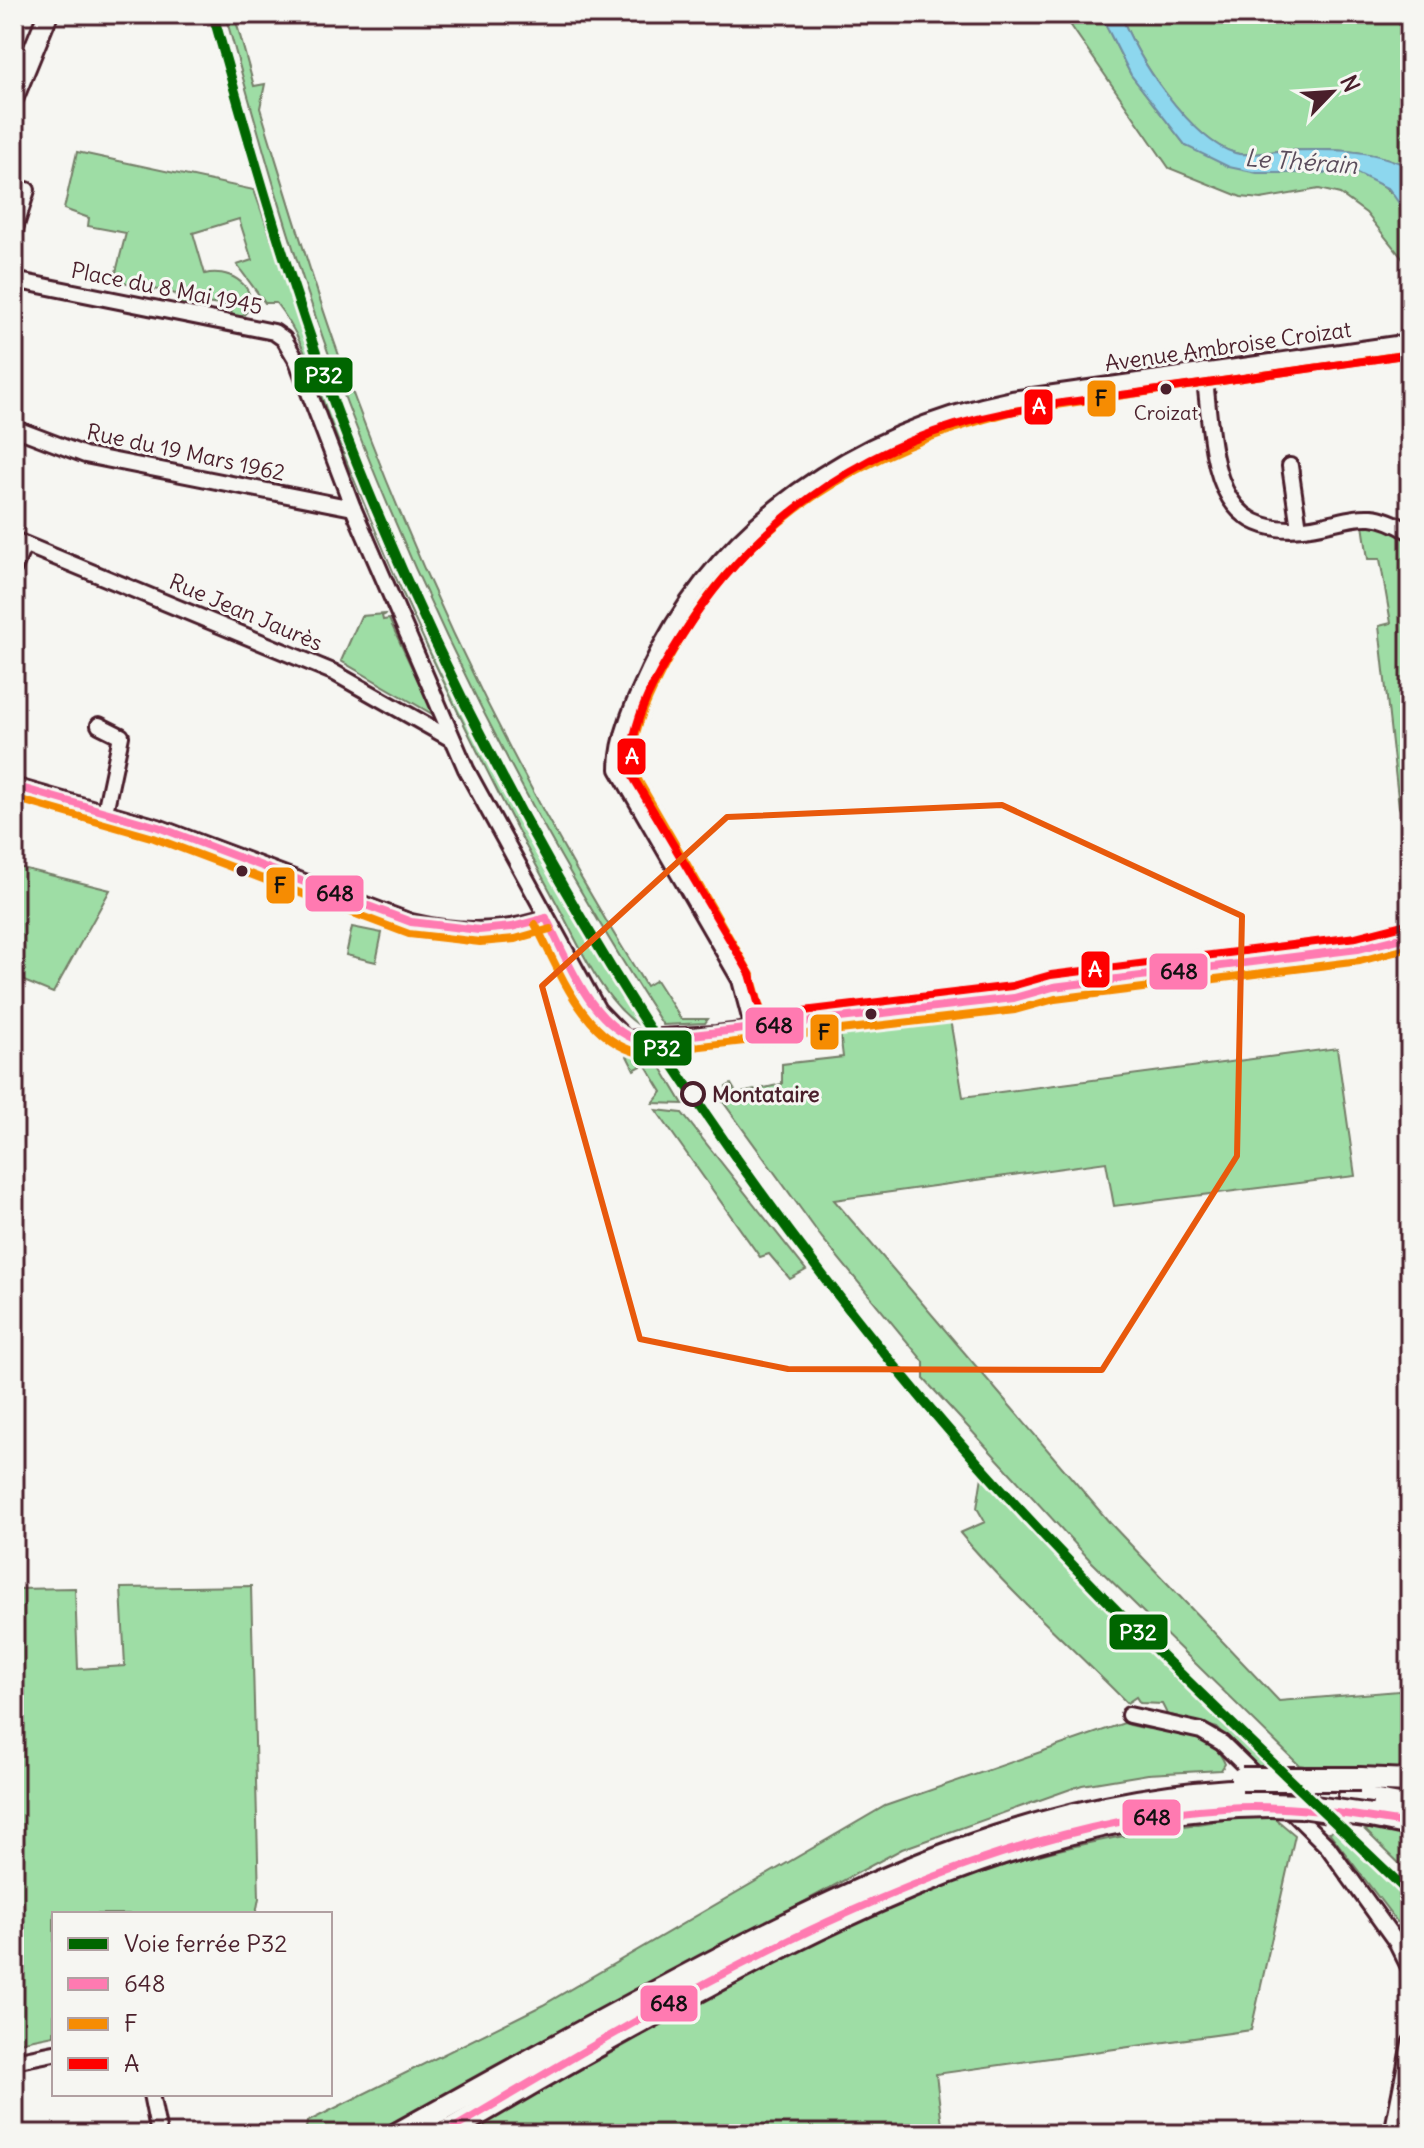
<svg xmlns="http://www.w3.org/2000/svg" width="1424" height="2148" viewBox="0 0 1424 2148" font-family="Delius,sans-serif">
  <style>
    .green { fill: #9edda5; stroke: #747e68; stroke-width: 2 }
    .water { fill: #8dd7ee; stroke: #728da0; stroke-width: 2 }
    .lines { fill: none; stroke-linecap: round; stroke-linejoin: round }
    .minor-casing { stroke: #4a1f2b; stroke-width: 20 }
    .tertiary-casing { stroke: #4a1f2b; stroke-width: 24 }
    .primary-casing { stroke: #4a1f2b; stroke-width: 28 }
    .minor { stroke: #f6f6f2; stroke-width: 14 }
    .tertiary { stroke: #f6f6f2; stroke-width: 18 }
    .primary { stroke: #f6f6f2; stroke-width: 22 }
    .primary-bridge-casing { stroke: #4a1f2b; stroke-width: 28; stroke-linecap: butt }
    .primary-bridge { stroke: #f6f6f2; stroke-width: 22 }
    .bus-1-casing { stroke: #f6f6f2; stroke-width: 14 }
    .bus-2-casing { stroke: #f6f6f2; stroke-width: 14 }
    .bus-3-casing { stroke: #f6f6f2; stroke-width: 14 }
    .bus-1 { stroke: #ff7ab1; stroke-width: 8 }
    .bus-2 { stroke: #f68c02; stroke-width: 8 }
    .bus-3 { stroke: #fe0000; stroke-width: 8 }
    .rail-1-casing { stroke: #f6f6f2; stroke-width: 16 }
    .rail-1 { stroke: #060; stroke-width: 10 }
    .marked { fill: none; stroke: #e8590c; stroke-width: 6; stroke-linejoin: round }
    .bus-dot { fill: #4a1f2b; stroke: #f6f6f2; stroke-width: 3 }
    .stop-dot { fill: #f6f6f2; stroke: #4a1f2b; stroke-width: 4 }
    .labels { text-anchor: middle; stroke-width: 6; stroke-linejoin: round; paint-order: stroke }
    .bus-label { font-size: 20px; fill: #4a1f2b; stroke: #f6f6f2 }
    .street-label { font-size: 22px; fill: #4a1f2b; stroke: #f6f6f2 }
    .stop-label { font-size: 22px; font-weight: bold; fill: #4a1f2b; stroke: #f6f6f2; text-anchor: start }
    .water-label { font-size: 24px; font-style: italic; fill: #5b4d5c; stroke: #f6f6f2 }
    .line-badge { stroke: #f6f6f2; stroke-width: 3 }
    .badge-label { font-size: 22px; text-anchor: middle; font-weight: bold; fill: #fff }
    .pale-badge-label { font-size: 22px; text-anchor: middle; font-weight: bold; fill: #111 }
  </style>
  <rect width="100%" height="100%" fill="#f6f6f2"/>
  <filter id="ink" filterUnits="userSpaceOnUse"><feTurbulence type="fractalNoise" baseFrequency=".0125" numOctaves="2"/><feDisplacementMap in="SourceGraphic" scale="16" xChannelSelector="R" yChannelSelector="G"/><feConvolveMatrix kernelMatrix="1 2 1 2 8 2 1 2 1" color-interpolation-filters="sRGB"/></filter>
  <g filter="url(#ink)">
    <g class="green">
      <path d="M225 14H234L254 86 265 84 260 108C286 192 311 278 341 361 419 578 523 790 646 986L656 980 681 1019H708L705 1023 663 1025C530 819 418 597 333 366 291 251 258 132 225 14Z"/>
      <path d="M1063 14H1100L1131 75 1186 146 1327 172 1357 173 1374 180 1399 199 1410 219V268L1366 213 1340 194 1319 189 1261 199 1241 197 1169 168Z"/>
      <path d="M1121 14H1410V168C1371 147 1321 149 1278 151 1266 152 1246 157 1235 153 1191 140 1134 55 1121 14Z"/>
      <path d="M77 152 254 190C290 291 322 394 363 493 440 679 536 859 645 1029 603 1005 579 944 556 902 491 783 431 661 378 536 362 497 344 458 329 418 314 378 303 337 276 303H265L237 265 252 260 239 219 193 233 205 274C226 268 255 283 250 308L242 317 232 316 231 307 194 301 192 308 176 304V294L114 280 126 233 88 226 89 218 64 209Z"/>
      <path d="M1376 524 1410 541V836L1399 807 1379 626 1391 623 1380 559H1368L1363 525Z"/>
      <path d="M386 614 382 616 383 620 389 619 434 715 341 661 361 616Z"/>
      <path d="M14 866 110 890 53 993 14 977Z"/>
      <path d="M352 927 382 933 376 962 346 955Z"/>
      <path d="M949 1013 963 1097 1337 1048 1355 1176 1114 1206 1106 1162 834 1200 1110 1523 1279 1701 1410 1690V1770L1325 1769 1299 1765 1090 1560 924 1379V1362L822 1238 721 1099 730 1094 726 1087 731 1084 737 1094 782 1084V1064L843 1057 839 1024Z"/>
      <path d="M658 1049 664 1059 659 1064 683 1104 653 1103 662 1092 645 1064 634 1070 626 1054Z"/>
      <path d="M656 1110 682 1113 806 1270 790 1279 769 1254 760 1257Z"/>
      <path d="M982 1476 1274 1769H1259L1217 1728 1167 1714 1162 1704 1140 1703 1136 1697 1127 1703C1071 1646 1011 1594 960 1533L985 1522 977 1508Z"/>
      <path d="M251 1586 259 1898 256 1914H54V2035L14 2043V1589L75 1588 78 1669 125 1666 121 1588Z"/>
      <path d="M1124 1723C1158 1736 1210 1725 1225 1764L1221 1770 1148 1774 1082 1785 902 1849 372 2134H305L307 2122 543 2005 885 1806Z"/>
      <path d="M1270 1814 1295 1835 1251 2030 936 2074 943 2134H467C516 2103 569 2077 620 2048 750 1974 887 1898 1032 1857 1110 1835 1189 1825 1270 1814Z"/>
      <path d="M1380 1826 1410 1835V1874L1365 1830Z"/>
      <path d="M1337 1830 1410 1901V1939L1329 1832Z"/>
    </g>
    <path class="water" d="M1100 14H1121C1134 55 1191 140 1235 153 1246 157 1266 152 1278 151 1321 149 1371 147 1410 168V219L1389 189 1357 173H1257L1229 167 1186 146 1131 75Z"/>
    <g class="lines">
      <g class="minor-casing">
        <g id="minor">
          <path d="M14 232 27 190"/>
          <path d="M14 280 274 332 284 339 297 361 353 508 466 769 598 1010 626 1039 716 1034 1014 998 1053 987 1173 971 1216 969 1358 949 1410 936"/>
          <path d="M1204 371C1214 451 1208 550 1322 525 1363 516 1373 510 1410 532"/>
          <path d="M14 428 85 455 353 508"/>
          <path d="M1290 466 1299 528"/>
          <path d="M14 540 333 672 453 740"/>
          <path d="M14 568 24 545"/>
          <path d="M99 725 121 736 105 812"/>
          <path d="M14 786 158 827 411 922C457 933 501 934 546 918"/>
          <path d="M753 1029 740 980 618 769C618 736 635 700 649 670 717 523 856 431 1012 399L1410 342"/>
          <path d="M1129 1715 1201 1731 1222 1743 1328 1847 1397 1943 1410 1969"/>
          <path d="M14 2061 54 2053"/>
          <path d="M151 2094 159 2134"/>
          <path d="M1392 2134 1410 2043"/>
        </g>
      </g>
      <g class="tertiary-casing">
        <path id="tertiary" d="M14 97 48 14"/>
      </g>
      <g class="primary-casing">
        <g id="primary">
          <path d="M1360 1779 1410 1781"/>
          <path d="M1350 1797 1410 1808"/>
          <path d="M1371 1816 1410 1824"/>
          <path d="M398 2134C493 2081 589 2028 685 1977 864 1882 1050 1795 1256 1790"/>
          <path d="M444 2134C531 2082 619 2032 708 1985 883 1891 1067 1807 1270 1805"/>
        </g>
      </g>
      <use href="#minor" class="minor"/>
      <use href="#tertiary" class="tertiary"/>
      <use href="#primary" class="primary"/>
      <g class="primary-bridge-casing">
        <g id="primary-bridge">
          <path d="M1242 1779H1360"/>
          <path d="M1270 1805 1301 1806 1371 1816"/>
        </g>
      </g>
      <use href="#primary-bridge" class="primary-bridge"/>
      <g class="bus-1-casing">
        <g id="bus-1">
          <path d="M14 786 158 827 411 922 479 930 512 927 546 918"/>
          <path d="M546 918C568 960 590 1025 640 1041L1014 998 1053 987 1358 949 1410 936"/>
          <path d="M444 2134C670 1999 957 1824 1224 1808 1287 1804 1348 1814 1410 1824"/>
        </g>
      </g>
      <g class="bus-2-casing">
        <g id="bus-2">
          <path d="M14 798 154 838 409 934 480 942 515 939 550 929"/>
          <path d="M535 924C559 969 584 1041 640 1053L1015 1010 1055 999 1360 961 1410 948"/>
          <path d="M765 1026 751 975 630 766C633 728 651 691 669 658 746 518 864 449 1014 411L1410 354"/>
        </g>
      </g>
      <g class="bus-3-casing">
        <path id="bus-3" d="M1407 924 1356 937 1051 975 1012 986 762 1016 750 974 633 777C624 727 659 671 685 631 752 526 856 449 978 419 1034 405 1094 399 1151 391 1238 379 1324 367 1410 354"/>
      </g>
      <use href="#bus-1" class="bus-1"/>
      <use href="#bus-2" class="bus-2"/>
      <use href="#bus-3" class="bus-3"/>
      <g class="rail-1-casing">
        <path id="rail-1" d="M213 14C258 175 304 336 368 490 504 820 693 1127 923 1400 1072 1577 1243 1734 1410 1894"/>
      </g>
      <use href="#rail-1" class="rail-1"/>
    </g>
  </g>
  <path class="marked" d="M1002 805 1242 916 1237 1156 1102 1370 788 1369 640 1339 542 986 727 817Z"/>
  <g class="bus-dot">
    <circle cx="1166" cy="389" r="7"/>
    <circle cx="242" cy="871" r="7"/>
    <circle cx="871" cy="1014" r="7"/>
  </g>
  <circle class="stop-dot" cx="693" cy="1094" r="11"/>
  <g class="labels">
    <g class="bus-label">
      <text x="1166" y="420">Croizat</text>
    </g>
    <g class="street-label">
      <text transform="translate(167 288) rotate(11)" y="8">Place du 8 Mai 1945</text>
      <text transform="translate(1228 346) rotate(-8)" y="8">Avenue Ambroise Croizat</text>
      <text transform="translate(186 452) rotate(12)" y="8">Rue du 19 Mars 1962</text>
      <text transform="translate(246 612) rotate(23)" y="8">Rue Jean Jaurès</text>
    </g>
    <g class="stop-label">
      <text x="712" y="1102">Montataire</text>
    </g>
    <g class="water-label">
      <text transform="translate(1301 162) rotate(4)" y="8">Le Thérain</text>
    </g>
  </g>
  <g class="line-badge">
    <rect x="293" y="356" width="61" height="38" rx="8" fill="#060"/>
    <rect x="1086" y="379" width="31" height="39" rx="8" fill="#f68c02"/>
    <rect x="1023" y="388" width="31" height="38" rx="8" fill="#fe0000"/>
    <rect x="616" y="737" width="31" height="39" rx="8" fill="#fe0000"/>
    <rect x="265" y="866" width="31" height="39" rx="8" fill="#f68c02"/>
    <rect x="304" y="874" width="61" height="39" rx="8" fill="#ff7ab1"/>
    <rect x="1080" y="950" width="31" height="39" rx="8" fill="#fe0000"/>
    <rect x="1148" y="952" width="61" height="39" rx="8" fill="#ff7ab1"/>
    <rect x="744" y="1006" width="61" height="39" rx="8" fill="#ff7ab1"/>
    <rect x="809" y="1013" width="31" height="38" rx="8" fill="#f68c02"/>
    <rect x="632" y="1029" width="61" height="38" rx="8" fill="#060"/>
    <rect x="1108" y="1613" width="61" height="38" rx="8" fill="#060"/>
    <rect x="1121" y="1798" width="61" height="39" rx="8" fill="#ff7ab1"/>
    <rect x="639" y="1984" width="60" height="39" rx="8" fill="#ff7ab1"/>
  </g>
  <g class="badge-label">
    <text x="324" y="383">P32</text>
    <text x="1039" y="414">A</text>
    <text x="632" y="764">A</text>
    <text x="1095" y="977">A</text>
    <text x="662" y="1056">P32</text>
    <text x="1138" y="1640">P32</text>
  </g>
  <g class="pale-badge-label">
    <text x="1101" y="406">F</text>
    <text x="280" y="893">F</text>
    <text x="335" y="901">648</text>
    <text x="1179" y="979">648</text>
    <text x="774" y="1033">648</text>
    <text x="824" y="1040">F</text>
    <text x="1152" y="1825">648</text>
    <text x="669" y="2011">648</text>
  </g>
  <rect width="1424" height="2148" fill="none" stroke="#f6f6f2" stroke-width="48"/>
  <rect x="24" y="24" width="1376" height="2100" fill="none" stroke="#4a1f2b" stroke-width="3" filter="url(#ink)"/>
  <rect x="52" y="1912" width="280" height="184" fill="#f6f6f2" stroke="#b1a0a2" stroke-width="2"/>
  <rect x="68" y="1938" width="40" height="12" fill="#006600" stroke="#b1a0a2" stroke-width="2"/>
  <text x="124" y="1952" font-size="24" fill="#4a1f2b">Voie ferrée P32</text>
  <rect x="68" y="1978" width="40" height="12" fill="#ff7ab1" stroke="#b1a0a2" stroke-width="2"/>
  <text x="124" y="1992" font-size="24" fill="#4a1f2b">648</text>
  <rect x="68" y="2018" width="40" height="12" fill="#f68c02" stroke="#b1a0a2" stroke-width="2"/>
  <text x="124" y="2032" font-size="24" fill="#4a1f2b">F</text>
  <rect x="68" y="2058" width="40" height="12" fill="#fe0000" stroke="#b1a0a2" stroke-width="2"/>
  <text x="124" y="2072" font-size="24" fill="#4a1f2b">A</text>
  <g transform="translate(1332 92) rotate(65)" stroke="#f6f6f2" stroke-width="6" paint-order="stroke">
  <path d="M0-6L14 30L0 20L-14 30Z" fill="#4a1f2b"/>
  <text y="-12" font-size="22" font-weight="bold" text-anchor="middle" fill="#4a1f2b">N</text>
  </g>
</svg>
